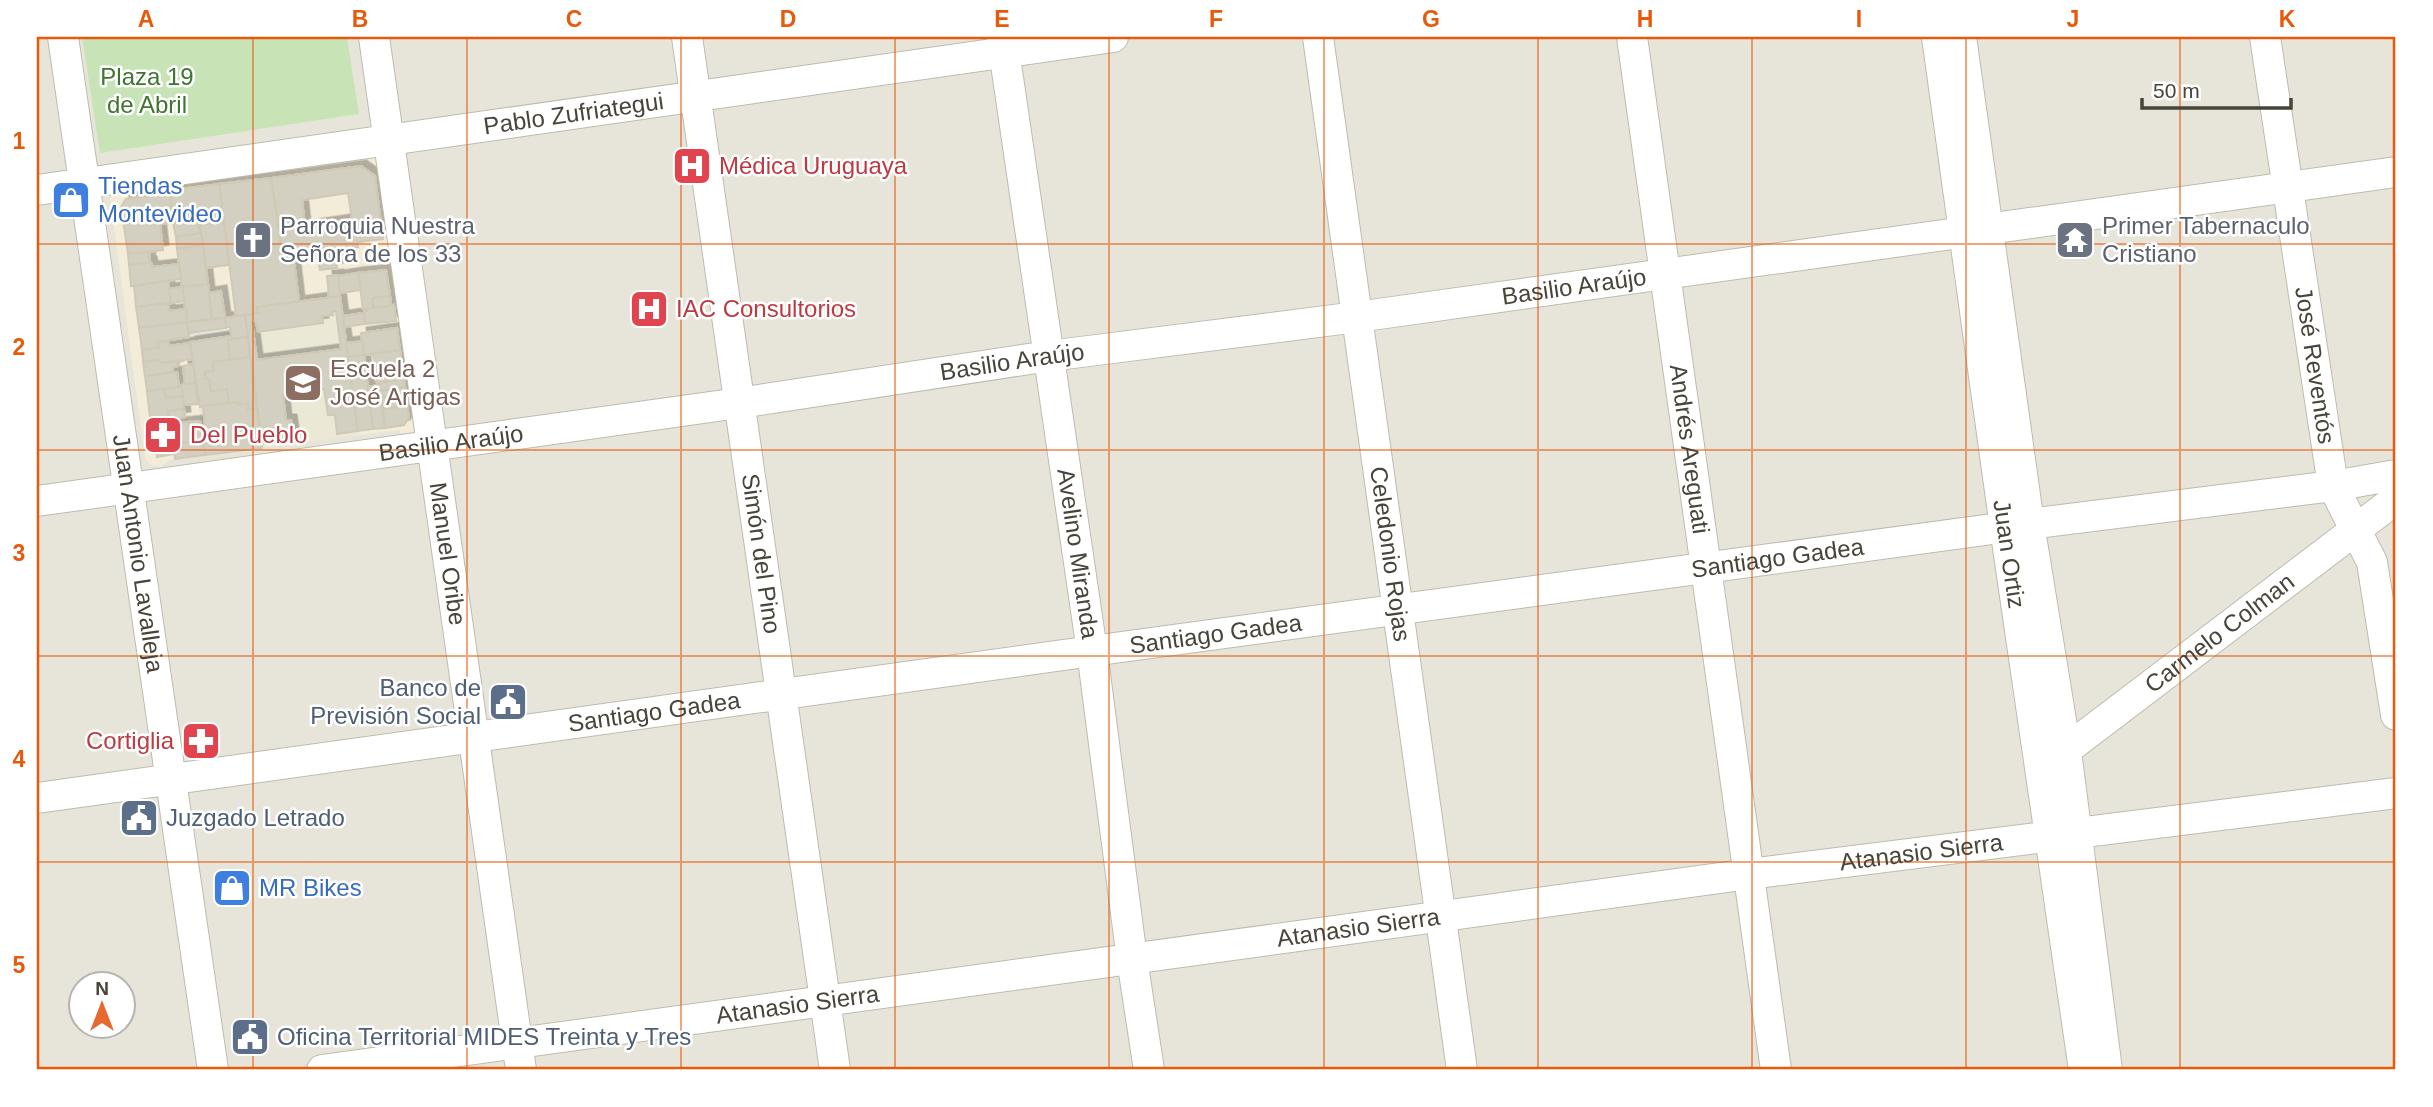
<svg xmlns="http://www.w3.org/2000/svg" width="2433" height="1107" viewBox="0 0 2433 1107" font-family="Arial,sans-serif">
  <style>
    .residential { fill: #e7e5d9; fill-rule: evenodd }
    .commercial { fill: #f3ecd8 }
    .education { fill: #ebe9d6 }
    .green { fill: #c8e4b7 }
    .building { fill: #d4d0c1; stroke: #cfc9b5; stroke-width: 2; fill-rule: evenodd; filter: url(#shadow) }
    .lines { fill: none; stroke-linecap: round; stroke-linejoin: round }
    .minor-casing { stroke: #bebcae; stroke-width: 32 }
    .minor { stroke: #fff; stroke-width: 30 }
    .grid { fill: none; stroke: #e8590c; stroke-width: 2; stroke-opacity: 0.55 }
    .labels { text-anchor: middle; stroke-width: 5; stroke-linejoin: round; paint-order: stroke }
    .park-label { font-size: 24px; fill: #3f7431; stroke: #fff }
    .street-label { font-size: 24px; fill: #474439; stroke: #fff }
    .health-label { font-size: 24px; fill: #be3a42; stroke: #fff; text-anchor: start }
    .shop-label { font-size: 24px; fill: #366cbe; stroke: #fff; text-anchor: start }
    .worship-label { font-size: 24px; fill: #5b616d; stroke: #fff; text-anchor: start }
    .education-label { font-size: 24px; fill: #785e54; stroke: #fff; text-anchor: start }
    .service-label { font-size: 24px; fill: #4e5e75; stroke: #fff; text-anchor: start }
    .neatline { fill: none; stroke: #e8590c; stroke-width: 2.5 }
    .grid-label { font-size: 23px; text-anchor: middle; font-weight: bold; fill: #e8590c }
  </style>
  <defs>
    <filter id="shadow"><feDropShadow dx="5.5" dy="-5.5" stdDeviation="0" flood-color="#0004"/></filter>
  </defs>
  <rect width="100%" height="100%" fill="#f4f3eb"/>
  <path class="residential" d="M37 37H2396V1070H37ZM80 984H122V1026H80Z"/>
  <path class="commercial" d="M380 156 416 432 401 434 400 430 359 435 340 297 258 313 188 322 205 455 170 460 160 467 150 465 145 458 110 197 112 193Z"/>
  <path class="education" d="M340 296 359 435 262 448 245 315 257 307Z"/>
  <path class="green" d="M82 37H347L359 114 100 153Z"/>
  <g class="building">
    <path d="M361 166 375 176 383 239 357 242 358 247 345 248 346 258 336 260 337 268 320 270 318 258 287 262 286 258H283L271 178ZM348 193 352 219 305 226 302 200Z"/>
    <path d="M271 178 283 258H286L287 262 294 261 299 302 257 307 258 313 236 316 219 184Z"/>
    <path d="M219 184 224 222 197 225V220L173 223 170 190Z"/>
    <path d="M170 193 173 223 160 224 163 250 128 254 121 207 126 199Z"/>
    <path d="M197 220 201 233 176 237 173 223Z"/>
    <path d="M224 222 229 265 206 268 200 225Z"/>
    <path d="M201 233 203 245 177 249 176 237Z"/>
    <path d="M203 245 208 284 182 287 177 249Z"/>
    <path d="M149 252 150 263 129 265 128 254Z"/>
    <path d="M151 262 152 267 179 264 181 279 131 286 129 265Z"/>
    <path d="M386 270 390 296 372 298 374 308 363 309 358 273Z"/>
    <path d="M358 273 361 290 340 293 338 276Z"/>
    <path d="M338 275 340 296 329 297 327 276Z"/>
    <path d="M168 281 171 303 136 307 134 286Z"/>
    <path d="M208 284 212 319 187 322 182 287Z"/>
    <path d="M182 287 185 301 171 303 169 289Z"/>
    <path d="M221 291 225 318 212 319 209 293Z"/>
    <path d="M340 296 358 431 337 434 335 415H328L324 389 283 395 286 420H291L294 440 262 444 245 315 258 313 257 307ZM336 311 341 349 257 360 252 322H256L258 332 323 323 322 316 333 315 332 312Z"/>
    <path d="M390 296 391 306 374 308 372 298Z"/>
    <path d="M168 303 169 311 186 309 187 322 139 328 136 307Z"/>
    <path d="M394 305 396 321 365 324 364 311H367V309Z"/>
    <path d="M364 313 365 324 344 327 343 316Z"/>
    <path d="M245 315 248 337 232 339 230 327H226L225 318Z"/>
    <path d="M225 318 226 328 189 333 187 322Z"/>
    <path d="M187 322 189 337 158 342 159 348 142 350 139 328Z"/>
    <path d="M397 328 400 350 364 355 361 333Z"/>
    <path d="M232 336V339L228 340 230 360 213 362 214 371 205 372 206 379H209L211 391 227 389 229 403 200 407 190 342Z"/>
    <path d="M248 337 250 357 230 360 228 340Z"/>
    <path d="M168 341 169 346 190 343 192 359 161 363 160 360 143 362 142 350 159 348 158 342Z"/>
    <path d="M362 341 364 355 348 357 346 343Z"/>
    <path d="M400 350 402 370 376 374 373 354Z"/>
    <path d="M364 355 373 429 358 431 348 357Z"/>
    <path d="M250 357 257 409 248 410V404L229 403 227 389 211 391 209 379H206L205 372 214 371 213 362Z"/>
    <path d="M160 360 161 363 177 361 178 366 173 367V372L145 376 143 362Z"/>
    <path d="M193 364 195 383 185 384 183 366Z"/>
    <path d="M402 370 404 379 377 383 376 374Z"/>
    <path d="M177 372 179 387 147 391 145 376Z"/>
    <path d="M404 379 405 387 380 391 379 383Z"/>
    <path d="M195 383 198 404 184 405 181 385Z"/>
    <path d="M379 385 385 428 373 429 368 387Z"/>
    <path d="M179 387H182L183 396 166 398 164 389Z"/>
    <path d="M405 387 406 394 381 397 380 391Z"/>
    <path d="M164 389 166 398 183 396 184 409 168 411 170 425 151 427 147 391Z"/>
    <path d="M406 394 407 406 383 409 381 397Z"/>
    <path d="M238 402V405L248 404V410L257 409 262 448 205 455 202 435 206 434 203 406Z"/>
    <path d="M407 406 409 417 404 425 385 428 383 409Z"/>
    <path d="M184 409 185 417 178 418V424L170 425 168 411Z"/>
    <path d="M200 421 203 440 191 442 189 422Z"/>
    <path d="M189 422 191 442 181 443 179 423Z"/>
    <path d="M179 423 181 443 173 444 171 425Z"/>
    <path d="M171 425 174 454 157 457 153 427Z"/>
    <path d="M203 440 205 455 175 459 173 444Z"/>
  </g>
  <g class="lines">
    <g class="minor-casing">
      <g id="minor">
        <path id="s1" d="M63 37 213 1070"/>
        <path id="s2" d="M374 37 521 1070"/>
        <path id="s3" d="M687 37 835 1070"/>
        <path id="s4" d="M1002 37 1092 651 1132 959 1149 1070"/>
        <path id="s5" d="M1318 37 1462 1070"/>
        <path id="s6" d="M1632 37 1776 1070"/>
        <path id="s7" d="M1937 37 2005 527 2084 1070"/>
        <path d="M1961 37 2029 524 2066 751 2107 1070"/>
        <path id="s8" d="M2265 37 2333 486 2372 562 2396 715"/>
        <path id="s9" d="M37 190 1113 37"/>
        <path id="s10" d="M37 501 739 403 1049 356 1357 317 2396 172"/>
        <path id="s11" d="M2054 759 2396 499"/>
        <path id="s12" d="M37 798 1092 651 2029 524 2333 486 2396 475"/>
        <path id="s13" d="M322 1070 1749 874 2396 793"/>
      </g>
    </g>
    <use href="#minor" class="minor"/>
  </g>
  <path class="grid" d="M253 37V1070M467 37V1070M681 37V1070M895 37V1070M1109 37V1070M1324 37V1070M1538 37V1070M1752 37V1070M1966 37V1070M2180 37V1070M37 244H2396M37 450H2396M37 656H2396M37 862H2396"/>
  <defs>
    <g id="hospital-square" transform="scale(2.0125)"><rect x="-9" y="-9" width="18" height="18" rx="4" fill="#e0444e" stroke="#fff"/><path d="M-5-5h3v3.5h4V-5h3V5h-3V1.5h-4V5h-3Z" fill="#fff"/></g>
    <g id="shop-square" transform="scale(2.0125)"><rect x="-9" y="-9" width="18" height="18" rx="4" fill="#3f7fe0" stroke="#fff"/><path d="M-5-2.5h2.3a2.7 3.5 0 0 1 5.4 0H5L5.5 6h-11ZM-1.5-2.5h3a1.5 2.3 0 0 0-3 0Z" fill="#fff"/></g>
    <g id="church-square" transform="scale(2.0125)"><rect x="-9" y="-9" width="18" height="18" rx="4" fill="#6b7280" stroke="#fff"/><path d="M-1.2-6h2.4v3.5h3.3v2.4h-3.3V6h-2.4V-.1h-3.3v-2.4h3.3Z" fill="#fff"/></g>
    <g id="temple-square" transform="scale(2.0125)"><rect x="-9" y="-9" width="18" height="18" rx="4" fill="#6b7280" stroke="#fff"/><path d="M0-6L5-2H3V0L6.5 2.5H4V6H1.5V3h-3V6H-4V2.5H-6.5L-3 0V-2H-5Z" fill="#fff"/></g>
    <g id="school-square" transform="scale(2.0125)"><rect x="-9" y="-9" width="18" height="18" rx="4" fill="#8d6e63" stroke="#fff"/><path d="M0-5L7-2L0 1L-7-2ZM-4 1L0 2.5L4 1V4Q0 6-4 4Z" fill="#fff"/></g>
    <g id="pharmacy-square" transform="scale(2.0125)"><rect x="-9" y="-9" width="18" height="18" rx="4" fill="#e0444e" stroke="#fff"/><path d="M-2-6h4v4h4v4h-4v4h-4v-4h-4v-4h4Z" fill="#fff"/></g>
    <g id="civic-square" transform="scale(2.0125)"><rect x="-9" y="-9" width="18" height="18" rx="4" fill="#5c6f8a" stroke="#fff"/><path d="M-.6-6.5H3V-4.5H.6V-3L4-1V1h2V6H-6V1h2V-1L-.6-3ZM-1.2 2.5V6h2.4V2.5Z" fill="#fff"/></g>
  </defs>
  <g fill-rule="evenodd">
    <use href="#hospital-square" x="692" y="166"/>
    <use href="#shop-square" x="71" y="200"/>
    <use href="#church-square" x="253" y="240"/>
    <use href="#temple-square" x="2075" y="240"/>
    <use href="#hospital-square" x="649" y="309"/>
    <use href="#school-square" x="303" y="383"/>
    <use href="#pharmacy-square" x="163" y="435"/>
    <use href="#civic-square" x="508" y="702"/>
    <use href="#pharmacy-square" x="201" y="741"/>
    <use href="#civic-square" x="139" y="818"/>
    <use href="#shop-square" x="232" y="888"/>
    <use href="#civic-square" x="250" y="1037"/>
  </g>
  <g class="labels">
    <g class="park-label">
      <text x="147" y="85">Plaza 19<tspan x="147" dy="28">de Abril</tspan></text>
    </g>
    <g class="street-label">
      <text dy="8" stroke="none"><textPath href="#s9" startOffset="542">Pablo Zufriategui</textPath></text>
      <text dy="8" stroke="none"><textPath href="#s10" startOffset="1552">Basilio Araújo</textPath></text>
      <text dy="8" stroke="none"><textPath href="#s10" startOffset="985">Basilio Araújo</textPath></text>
      <text dy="8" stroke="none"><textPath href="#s8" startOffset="332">José Reventós</textPath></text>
      <text dy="8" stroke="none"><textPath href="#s10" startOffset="418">Basilio Araújo</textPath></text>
      <text dy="8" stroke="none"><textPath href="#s6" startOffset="416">Andrés Areguati</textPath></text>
      <text dy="8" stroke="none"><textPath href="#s4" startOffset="522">Avelino Miranda</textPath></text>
      <text dy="8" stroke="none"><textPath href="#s5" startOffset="522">Celedonio Rojas</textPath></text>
      <text dy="8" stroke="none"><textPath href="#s1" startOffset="522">Juan Antonio Lavalleja</textPath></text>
      <text dy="8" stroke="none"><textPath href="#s2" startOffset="522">Manuel Oribe</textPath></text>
      <text dy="8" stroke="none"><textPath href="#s3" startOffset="522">Simón del Pino</textPath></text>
      <text dy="8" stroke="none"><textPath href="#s7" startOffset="522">Juan Ortiz</textPath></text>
      <text dy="8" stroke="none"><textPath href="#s12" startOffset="1757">Santiago Gadea</textPath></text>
      <text dy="8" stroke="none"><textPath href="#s11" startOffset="208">Carmelo Colman</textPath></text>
      <text dy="8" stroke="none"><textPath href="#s12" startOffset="1190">Santiago Gadea</textPath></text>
      <text dy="8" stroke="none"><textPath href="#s12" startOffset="623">Santiago Gadea</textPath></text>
      <text dy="8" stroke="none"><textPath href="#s13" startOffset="1614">Atanasio Sierra</textPath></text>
      <text dy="8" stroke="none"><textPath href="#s13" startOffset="1046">Atanasio Sierra</textPath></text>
      <text dy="8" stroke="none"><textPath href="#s13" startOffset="480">Atanasio Sierra</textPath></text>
    </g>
    <g class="health-label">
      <text x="719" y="174">Médica Uruguaya</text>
      <text x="676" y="317">IAC Consultorios</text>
      <text x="190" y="443">Del Pueblo</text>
      <text x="174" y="749" text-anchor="end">Cortiglia</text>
    </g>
    <g class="shop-label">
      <text x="98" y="194">Tiendas<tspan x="98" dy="28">Montevideo</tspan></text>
      <text x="259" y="896">MR Bikes</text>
    </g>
    <g class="worship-label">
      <text x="280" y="234">Parroquia Nuestra<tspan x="280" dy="28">Señora de los 33</tspan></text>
      <text x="2102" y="234">Primer Tabernaculo<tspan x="2102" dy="28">Cristiano</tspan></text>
    </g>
    <g class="education-label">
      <text x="330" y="377">Escuela 2<tspan x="330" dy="28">José Artigas</tspan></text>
    </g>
    <g class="service-label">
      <text x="481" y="696" text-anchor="end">Banco de<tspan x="481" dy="28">Previsión Social</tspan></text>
      <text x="166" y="826">Juzgado Letrado</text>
      <text x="277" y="1045">Oficina Territorial MIDES Treinta y Tres</text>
    </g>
  </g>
  <rect width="2433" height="1107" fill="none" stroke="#ffffff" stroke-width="77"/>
  <g transform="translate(102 1005)"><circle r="33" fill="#ffffff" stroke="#b5b4b0" stroke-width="2"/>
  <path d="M0-5L12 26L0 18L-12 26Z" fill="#e66a2f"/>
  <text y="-10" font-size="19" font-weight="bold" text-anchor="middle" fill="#474439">N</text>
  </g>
  <path d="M2142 98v10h149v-10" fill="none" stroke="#474439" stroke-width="3.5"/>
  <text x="2153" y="98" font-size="21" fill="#474439" stroke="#ffffff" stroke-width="5" paint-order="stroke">50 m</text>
  <rect x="38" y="38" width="2356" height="1030" class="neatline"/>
  <g class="grid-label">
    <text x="146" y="27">A</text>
    <text x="360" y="27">B</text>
    <text x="574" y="27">C</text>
    <text x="788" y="27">D</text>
    <text x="1002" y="27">E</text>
    <text x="1216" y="27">F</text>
    <text x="1431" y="27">G</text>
    <text x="1645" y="27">H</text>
    <text x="1859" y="27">I</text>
    <text x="2073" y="27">J</text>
    <text x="2287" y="27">K</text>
    <text x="19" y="149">1</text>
    <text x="19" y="355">2</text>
    <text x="19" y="561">3</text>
    <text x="19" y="767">4</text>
    <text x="19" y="973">5</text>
  </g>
</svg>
